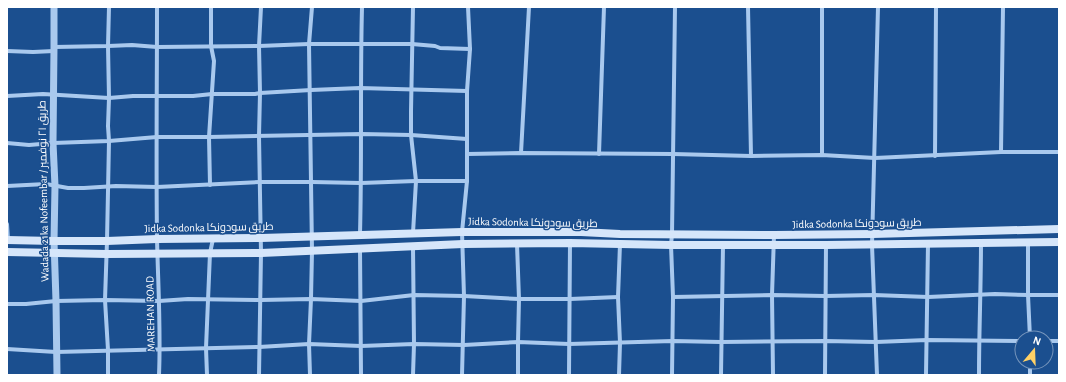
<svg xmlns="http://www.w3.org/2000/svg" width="1066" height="382" viewBox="0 0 1066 382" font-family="'Alegreya Sans',Cairo,sans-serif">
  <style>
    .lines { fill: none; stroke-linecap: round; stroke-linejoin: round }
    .minor { stroke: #a9c9ee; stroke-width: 4 }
    .tertiary { stroke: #a9c9ee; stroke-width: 7 }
    .secondary { stroke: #d6e6fa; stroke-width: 8 }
    .labels { text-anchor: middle; stroke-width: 3; stroke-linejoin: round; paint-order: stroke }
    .street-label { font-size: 11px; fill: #fff; stroke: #1b4f8f }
  </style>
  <rect width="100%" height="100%" fill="#1b4f8f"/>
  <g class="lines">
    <g class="minor">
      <path d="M157 7C157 84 156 161 157 238 158 284 161 329 159 375"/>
      <path d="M748 7 751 156"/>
      <path d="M822 7V155"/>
      <path d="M54 47 108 46 132 45 157 47 259 46 309 44H412L435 46 440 48 470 49"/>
      <path d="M7 51 33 52 54 51"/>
      <path d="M7 96 43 94 109 98 133 96H193L212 94H255L260 93 311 90 360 88 467 91"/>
      <path d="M7 143 29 145 53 143 109 141 157 137H209L362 134 411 135 467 139"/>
      <path d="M1001 152 1003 7"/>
      <path d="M521 153 529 7"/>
      <path d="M467 154 521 153 673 154 751 156 822 155 875 158 1001 152H1059"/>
      <path d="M599 154 604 7"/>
      <path d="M935 156 936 7"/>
      <path d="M210 185 209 137 214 61 211 46V7"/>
      <path d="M7 186 46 184 68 188H84L116 186 157 187 259 182H312L361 183 416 181H467"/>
      <path d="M7 224 8 240"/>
      <path d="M413 233 416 181 411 135V111L413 7"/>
      <path d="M360 234C362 158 360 83 362 7"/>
      <path d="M1028 242V295L1030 338"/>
      <path d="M517 244 519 299 518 342V375"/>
      <path d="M413 247 414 344 413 375"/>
      <path d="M360 249 361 375"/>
      <path d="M673 297 772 295 825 296 874 295 928 297 995 294 1028 295H1059"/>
      <path d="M7 304H26L56 301 105 300 159 301 188 299 261 300 311 299 361 301 414 295 464 296 519 299H570L618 297"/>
      <path d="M1046 341H1059"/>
      <path d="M7 349 56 352 259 347 309 344 361 346 414 344 464 345 518 342 569 344 673 341 721 342 825 341 876 342 927 340 1022 341"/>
      <path d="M108 375V350L105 300 107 241 109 141 108 126 109 98 108 46 109 7"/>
      <path d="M207 375 206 348 210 253 213 239"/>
      <path d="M259 375 261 253 259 136 260 93 259 46 261 7"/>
      <path d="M310 375 309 344 311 299 312 251 309 44 312 7"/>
      <path d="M462 375 464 296 462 232 467 181V91L470 49 468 7"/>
      <path d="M569 375 570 243"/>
      <path d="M619 375 620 343 618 297 620 244"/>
      <path d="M672 375 673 297 671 245 672 234 675 7"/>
      <path d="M721 375 723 245"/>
      <path d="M773 375 772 295 774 235"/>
      <path d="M825 375 826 245"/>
      <path d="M877 375 872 245 878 7"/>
      <path d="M926 375 928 244"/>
      <path d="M979 375C979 331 981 287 981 242"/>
      <path d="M1030 375V362"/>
    </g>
    <path class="tertiary" d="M54 7V47L53 143 55 186 54 241 56 301 57 375"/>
    <g class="secondary">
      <path d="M7 240 54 241H107L157 239 261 238 462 232H581L620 234 774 235 873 234 1059 229"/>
      <path d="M7 252 107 254 261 253 463 244 570 243 671 245H826L1059 242"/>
    </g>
  </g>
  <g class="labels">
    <g class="street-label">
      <text transform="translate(43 191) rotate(-91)" y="4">Wadada 21ka Nofeembar / طريق ٢١ نوفمبر</text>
      <text transform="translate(533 222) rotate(1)" y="4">Jidka Sodonka طريق سودونكا</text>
      <text transform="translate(857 223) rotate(-1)" y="4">Jidka Sodonka طريق سودونكا</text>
      <text transform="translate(209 227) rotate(-1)" y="4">Jidka Sodonka طريق سودونكا</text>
      <text transform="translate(150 314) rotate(-91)" y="4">MAREHAN ROAD</text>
    </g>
  </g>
  <rect width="1066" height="382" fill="none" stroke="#ffffff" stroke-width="16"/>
  <g transform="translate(1034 350) rotate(19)"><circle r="19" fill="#1b4f8f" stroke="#7695bc"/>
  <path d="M0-3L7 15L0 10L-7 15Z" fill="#ffd166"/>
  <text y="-6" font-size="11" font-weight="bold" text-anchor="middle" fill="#ffffff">N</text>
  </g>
</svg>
